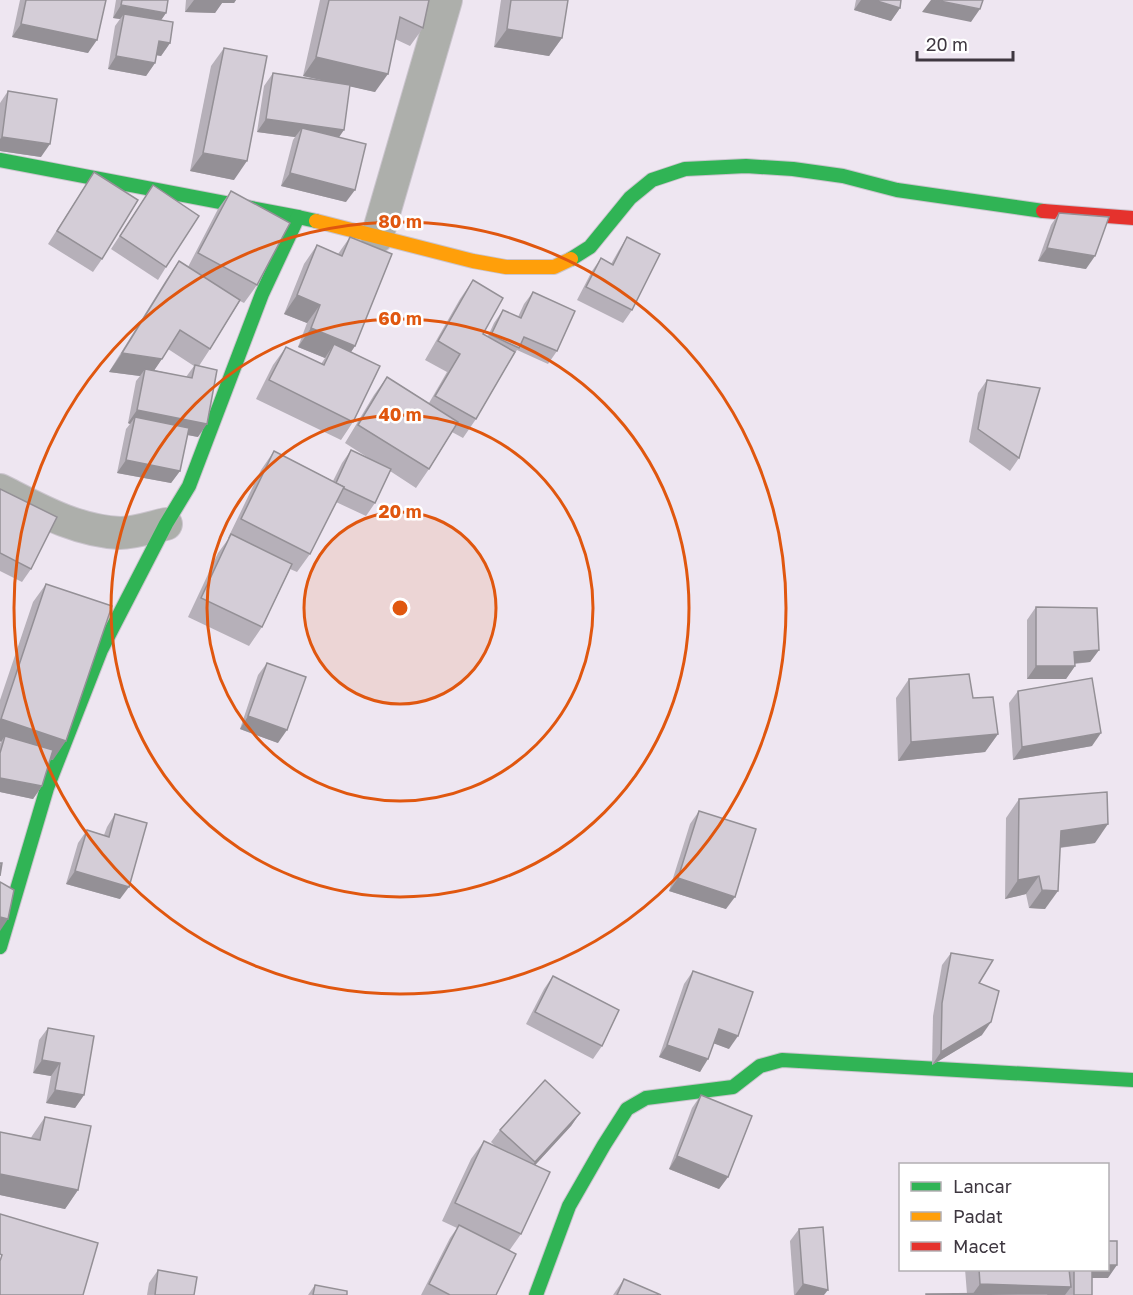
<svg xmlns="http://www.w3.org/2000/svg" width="1133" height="1295" viewBox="0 0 1133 1295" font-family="'Golos Text',sans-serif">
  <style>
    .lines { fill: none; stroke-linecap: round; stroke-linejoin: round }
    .street-casing { stroke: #cac4cd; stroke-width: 34 }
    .fast-casing { stroke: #cac4cd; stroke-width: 16 }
    .slow-casing { stroke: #cac4cd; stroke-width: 16 }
    .jam-casing { stroke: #cac4cd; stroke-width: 16 }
    .street { stroke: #adafab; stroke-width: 32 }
    .fast { stroke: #30b455; stroke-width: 14 }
    .slow { stroke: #ff9f0a; stroke-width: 14 }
    .jam { stroke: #e5322d; stroke-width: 14 }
    .wall { fill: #b6b0b9; fill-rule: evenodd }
    .shaded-wall { fill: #949096 }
    .building { fill: #d4cdd7; stroke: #949096; stroke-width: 1.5 }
    .ring { fill: none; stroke: #e0570f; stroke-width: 3 }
    .centre { fill: #e0570f; stroke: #fff; stroke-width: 3 }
    .ring-label { font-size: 18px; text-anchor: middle; font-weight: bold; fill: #e0570f; stroke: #fff; stroke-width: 5; stroke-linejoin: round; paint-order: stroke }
  </style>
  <rect width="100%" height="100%" fill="#eee6f1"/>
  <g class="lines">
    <g class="street-casing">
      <g id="street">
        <path d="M377 237 446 0"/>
        <path d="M0 490C38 509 76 531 120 533 135 533 152 527 166 524"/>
      </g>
    </g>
    <g class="fast-casing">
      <g id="fast">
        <path d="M0 160 298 217"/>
        <path d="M571 259 590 247 630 198 652 180 685 169 746 166 793 169 843 176 897 190 1043 211"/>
        <path d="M0 947 47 788 101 650 166 524 189 486 262 294 298 217 316 221"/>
        <path d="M536 1295 569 1206 604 1145 627 1109 646 1098 733 1087 760 1066 782 1060 1133 1080"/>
      </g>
    </g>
    <g class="slow-casing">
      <path id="slow" d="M316 221 473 261 506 267H554L571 259"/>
    </g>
    <g class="jam-casing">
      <path id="jam" d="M1043 211 1133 218"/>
    </g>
    <use href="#street" class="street"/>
    <use href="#fast" class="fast"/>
    <use href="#slow" class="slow"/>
    <use href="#jam" class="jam"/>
  </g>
  <g class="wall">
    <path d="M20 0H106L88 53 12 37Z"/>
    <path d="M116 0H168L166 13 161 20 170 43 161 56 156 55 155 63 146 76 108 69 115 26 120 19 113 18Z"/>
    <path d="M186 0H236L234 3H222L215 13 185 12Z"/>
    <path d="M320 0H429L423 28 410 46 395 39 375 92 350 86 339 137 346 202 281 186 293 140 295 137 257 132 264 86 273 73 327 81 303 76Z"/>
    <path d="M501 0H568L562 38 549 56 494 47Z"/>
    <path d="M856 0H901L900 8 891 21 854 10Z"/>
    <path d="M224 48 234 180 190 171 211 66Z"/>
    <path d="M8 91 41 157 0 151V103Z"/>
    <path d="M94 172 102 259 93 272 48 244Z"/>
    <path d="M153 185 166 267 158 280 111 249Z"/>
    <path d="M231 191 257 285 244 303 240 301 210 349 199 366 198 437 187 435 180 471 171 483 117 473 126 429 130 424 128 423 136 381 140 376 109 372 166 280 179 261 188 267 218 209ZM168 349 194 366 186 377 154 370Z"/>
    <path d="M1059 213 1086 269 1038 261 1051 225Z"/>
    <path d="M350 237 355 346 351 352 353 422 341 440 256 399 273 365 286 347 321 364 325 358 298 347 307 323 284 314 304 264 317 245 338 254Z"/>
    <path d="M627 237 632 310 623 323 577 300 592 271 601 258 611 264 619 250Z"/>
    <path d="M473 280 483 334 488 336 494 323 503 310 518 317 524 304 533 292 557 351 548 364 517 350 510 361 476 419 463 438 452 432 429 469 416 488 390 471 375 503 366 516 336 502 310 554 297 572 290 569 262 627 249 646 188 617 218 553 229 538H228L261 470 274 451 333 481 342 463 351 450 370 459 345 443 374 395 387 377 429 403 447 372 425 360 460 299Z"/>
    <path d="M987 380 1019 458 1010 471 969 442 978 393Z"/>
    <path d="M0 489 31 569 22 582 0 571Z"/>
    <path d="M46 584 53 760 50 759 42 786 33 799 0 792V743L1 742 0 741V700L33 602Z"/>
    <path d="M1036 607 1099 650 1090 662 1075 664V666L1066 679H1027V620Z"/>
    <path d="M267 663 278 743 240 729 258 675Z"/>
    <path d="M909 679 973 698 998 734 985 752 898 761 896 698Z"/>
    <path d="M1018 691 1092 746 1013 760 1009 703Z"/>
    <path d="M1019 799 1095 843 1060 848 1045 909 1029 908 1026 894 1005 899 1006 818Z"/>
    <path d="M699 811 726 909 669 891 690 824Z"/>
    <path d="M115 814 120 899 66 884 78 843 87 830 104 835 107 827Z"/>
    <path d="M951 953 979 983 982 1035 932 1065 933 1016 942 965Z"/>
    <path d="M693 971 729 1049 714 1043 700 1072 659 1057 684 984Z"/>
    <path d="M553 976 602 1046 593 1059 526 1024 544 989Z"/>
    <path d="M48 1028 84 1095 75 1108 46 1103 51 1076 33 1073 39 1040Z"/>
    <path d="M701 1095 728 1177 719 1189 669 1169 692 1108Z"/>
    <path d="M580 1113 571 1126 535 1165 521 1234 509 1251 496 1295H421L450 1238 457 1228 442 1221 471 1159 484 1141 495 1146 491 1142 500 1130Z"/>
    <path d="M45 1117 78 1190 65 1209 0 1195V1132L31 1138 32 1136Z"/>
    <path d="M799 1229 824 1295H794L790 1241Z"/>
    <path d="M965 1269H1107L1108 1278H1092V1295H926V1294H967Z"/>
    <path d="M158 1270 194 1295H147L149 1283Z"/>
    <path d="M624 1279 661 1295H613Z"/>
    <path d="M315 1285 347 1295H308Z"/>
  </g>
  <g class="shaded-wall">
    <path d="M194 0H236L234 3H222L215 13 185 12Z"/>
    <path d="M861 0H874L900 8 891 21 854 10Z"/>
    <path d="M931 0H935L980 9 971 22 922 12Z"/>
    <path d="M121 5 166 13 157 26 124 14 120 19 113 18Z"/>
    <path d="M21 24 97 40 88 53 12 37Z"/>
    <path d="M507 29 562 38 549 56 494 47Z"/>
    <path d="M159 41 170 43 161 56 150 54Z"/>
    <path d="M116 56 155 63 146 76 108 69Z"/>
    <path d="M316 57 388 74 375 92 303 76Z"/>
    <path d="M266 119 344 130 335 143 302 128 295 137 257 132Z"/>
    <path d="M2 137 50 144 41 157 0 151V139Z"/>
    <path d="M203 153 247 161 234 180 190 171Z"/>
    <path d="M290 173 355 190 346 202 281 186Z"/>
    <path d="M1047 248 1095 256 1086 269 1038 261Z"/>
    <path d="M297 295 320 305 307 323 284 314Z"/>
    <path d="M311 328 355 346 342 365 334 344 325 358 298 347Z"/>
    <path d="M122 353 162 359 149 378 145 369 140 376 109 372Z"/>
    <path d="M137 410 207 424 198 437 133 424 135 417 130 424 128 423Z"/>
    <path d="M126 460 180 471 171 483 117 473Z"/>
    <path d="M1099 650 1090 662 1065 664 1074 652Z"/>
    <path d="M1036 666H1075L1066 679H1027Z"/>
    <path d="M248 716 287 730 278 743 240 729Z"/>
    <path d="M0 719H1L66 741 53 760 3 742 5 736 1 742 0 741Z"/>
    <path d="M1101 733 1092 746 1013 760 1022 747Z"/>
    <path d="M998 734 985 752 898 761 911 742Z"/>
    <path d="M0 778 42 786 33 799 0 792Z"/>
    <path d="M1108 824 1095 843 1048 849 1061 831Z"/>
    <path d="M75 871 129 887 120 899 66 884Z"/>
    <path d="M1039 876 1026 894 1005 899 1018 880Z"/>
    <path d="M678 878 735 897 726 909 669 891Z"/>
    <path d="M1042 890 1058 891 1045 909 1029 908Z"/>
    <path d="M0 917 8 919 0 931Z"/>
    <path d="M991 1022 982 1035 932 1065 941 1052Z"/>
    <path d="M719 1029 738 1036 729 1049 710 1042Z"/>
    <path d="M667 1045 708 1059 700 1072 659 1057Z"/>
    <path d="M42 1060 60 1063 51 1076 33 1073Z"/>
    <path d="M55 1090 84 1095 75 1108 46 1103Z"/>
    <path d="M580 1113 571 1126 526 1175 535 1162Z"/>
    <path d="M677 1156 728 1177 719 1189 669 1169Z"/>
    <path d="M0 1174 78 1190 65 1209 0 1195Z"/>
    <path d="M1107 1265H1117L1108 1278H1083L1089 1269H1107Z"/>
    <path d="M803 1284 828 1290 824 1295H795Z"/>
    <path d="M980 1284 1071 1287 1065 1295H972Z"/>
  </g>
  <g class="building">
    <path d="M26 0H106L97 40 21 24Z"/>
    <path d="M122 0H168L166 13 121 5Z"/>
    <path d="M329 0H429L423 28 400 17 388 74 316 57Z"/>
    <path d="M511 0H568L562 38 507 29Z"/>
    <path d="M874 0H901L900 8Z"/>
    <path d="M935 0H983L980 9Z"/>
    <path d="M124 14 173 22 170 43 159 41 155 63 116 56Z"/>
    <path d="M224 48 267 56 247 161 203 153Z"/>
    <path d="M273 73 350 85 344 130 266 119Z"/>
    <path d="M8 91 57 99 50 144 2 137Z"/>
    <path d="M302 128 366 144 355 190 290 173Z"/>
    <path d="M94 172 138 200 102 259 57 231Z"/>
    <path d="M153 185 199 216 166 267 120 236Z"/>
    <path d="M231 191 290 223 257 285 198 253Z"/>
    <path d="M1059 213 1109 217 1095 256 1047 248Z"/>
    <path d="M350 237 392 254 355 346 311 328 320 305 297 295 317 245 342 256Z"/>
    <path d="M627 237 660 254 632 310 586 287 601 258 613 265Z"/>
    <path d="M179 261 240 300 210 349 180 330 162 359 122 353Z"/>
    <path d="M473 280 503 298 483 334 515 352 476 419 435 396 460 354 438 341Z"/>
    <path d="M533 292 575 311 557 351 524 337 519 348 491 335 503 310 521 318Z"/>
    <path d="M334 344 380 366 353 422 269 380 286 347 324 365Z"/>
    <path d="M195 365 217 370 207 424 137 410 145 369 192 378Z"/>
    <path d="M387 377 458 422 429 469 358 425Z"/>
    <path d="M987 380 1040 388 1019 458 978 429Z"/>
    <path d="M135 417 189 428 180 471 126 460Z"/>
    <path d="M351 450 391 469 375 503 343 488 344 487 336 483Z"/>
    <path d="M274 451 344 487 310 554 241 519Z"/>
    <path d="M0 489 57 517 31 569 0 553Z"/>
    <path d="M231 534 292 564 262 627 201 598Z"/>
    <path d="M46 584 112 606 66 741 1 719Z"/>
    <path d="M1036 607 1097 608 1099 650 1074 652 1075 666H1036Z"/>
    <path d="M267 663 306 677 287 730 248 716Z"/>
    <path d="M969 674 973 698 993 697 998 734 911 742 909 679Z"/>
    <path d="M1092 678 1101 733 1022 747 1018 691Z"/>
    <path d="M5 736 53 750 42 786 0 778V753Z"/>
    <path d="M1107 792 1108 824 1061 831 1058 891 1042 890 1039 876 1018 880 1019 799Z"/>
    <path d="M699 811 756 829 735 897 678 878Z"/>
    <path d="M115 814 147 823 129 887 75 871 87 830 109 837Z"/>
    <path d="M0 863H2L0 876Z"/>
    <path d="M0 882 14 890 8 919 0 917Z"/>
    <path d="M951 953 993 960 979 983 999 991 991 1022 941 1052 942 1003Z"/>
    <path d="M693 971 753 992 738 1036 719 1029 708 1059 667 1045Z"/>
    <path d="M553 976 619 1010 602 1046 535 1012Z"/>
    <path d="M48 1028 94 1036 84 1095 55 1090 60 1063 42 1060Z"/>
    <path d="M545 1080 580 1113 535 1162 500 1130Z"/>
    <path d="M701 1095 752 1116 728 1177 677 1156Z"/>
    <path d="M45 1117 91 1126 78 1190 0 1174V1132L40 1140Z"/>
    <path d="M484 1141 550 1172 521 1234 455 1203Z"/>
    <path d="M0 1214 98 1243 83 1295H0V1261L2 1255 0 1254Z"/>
    <path d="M459 1225 516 1254 496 1295H450L429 1284Z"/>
    <path d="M823 1227 828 1290 803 1284 799 1229Z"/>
    <rect x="1107" y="1241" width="10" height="24"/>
    <path d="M979 1269H1069L1071 1287 980 1284Z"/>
    <rect x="1074" y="1269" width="18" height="26"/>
    <path d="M158 1270 197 1277 194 1295H155Z"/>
    <path d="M624 1279 661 1295H617Z"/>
    <path d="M315 1285 347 1291V1295H313Z"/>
    <path d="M1048 1293V1295H926V1294Z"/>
  </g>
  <circle cx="400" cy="608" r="96" fill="#e0570f" fill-opacity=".12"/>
  <g class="ring">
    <circle cx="400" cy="608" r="96"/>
    <circle cx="400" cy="608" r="193"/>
    <circle cx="400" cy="608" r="289"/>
    <circle cx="400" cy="608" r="386"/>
  </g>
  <circle cx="400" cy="608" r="9" class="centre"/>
  <g class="ring-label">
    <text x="400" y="228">80 m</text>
    <text x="400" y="325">60 m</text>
    <text x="400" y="421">40 m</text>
    <text x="400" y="518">20 m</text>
  </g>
  <rect x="899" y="1163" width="210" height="108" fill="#ffffff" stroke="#b2afb3" stroke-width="1.5"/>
  <rect x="911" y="1182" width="30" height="9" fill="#30b455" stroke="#b2afb3" stroke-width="1.5"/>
  <text x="953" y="1193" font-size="18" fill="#3e3740">Lancar</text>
  <rect x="911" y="1212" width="30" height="9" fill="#ff9f0a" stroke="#b2afb3" stroke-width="1.5"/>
  <text x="953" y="1223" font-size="18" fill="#3e3740">Padat</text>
  <rect x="911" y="1242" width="30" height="9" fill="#e5322d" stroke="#b2afb3" stroke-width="1.5"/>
  <text x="953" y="1253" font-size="18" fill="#3e3740">Macet</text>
  <path d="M917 51v9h96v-9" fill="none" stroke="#3e3740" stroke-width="3"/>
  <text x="926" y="51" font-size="18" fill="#3e3740" stroke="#ffffff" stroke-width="4.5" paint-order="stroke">20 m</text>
</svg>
